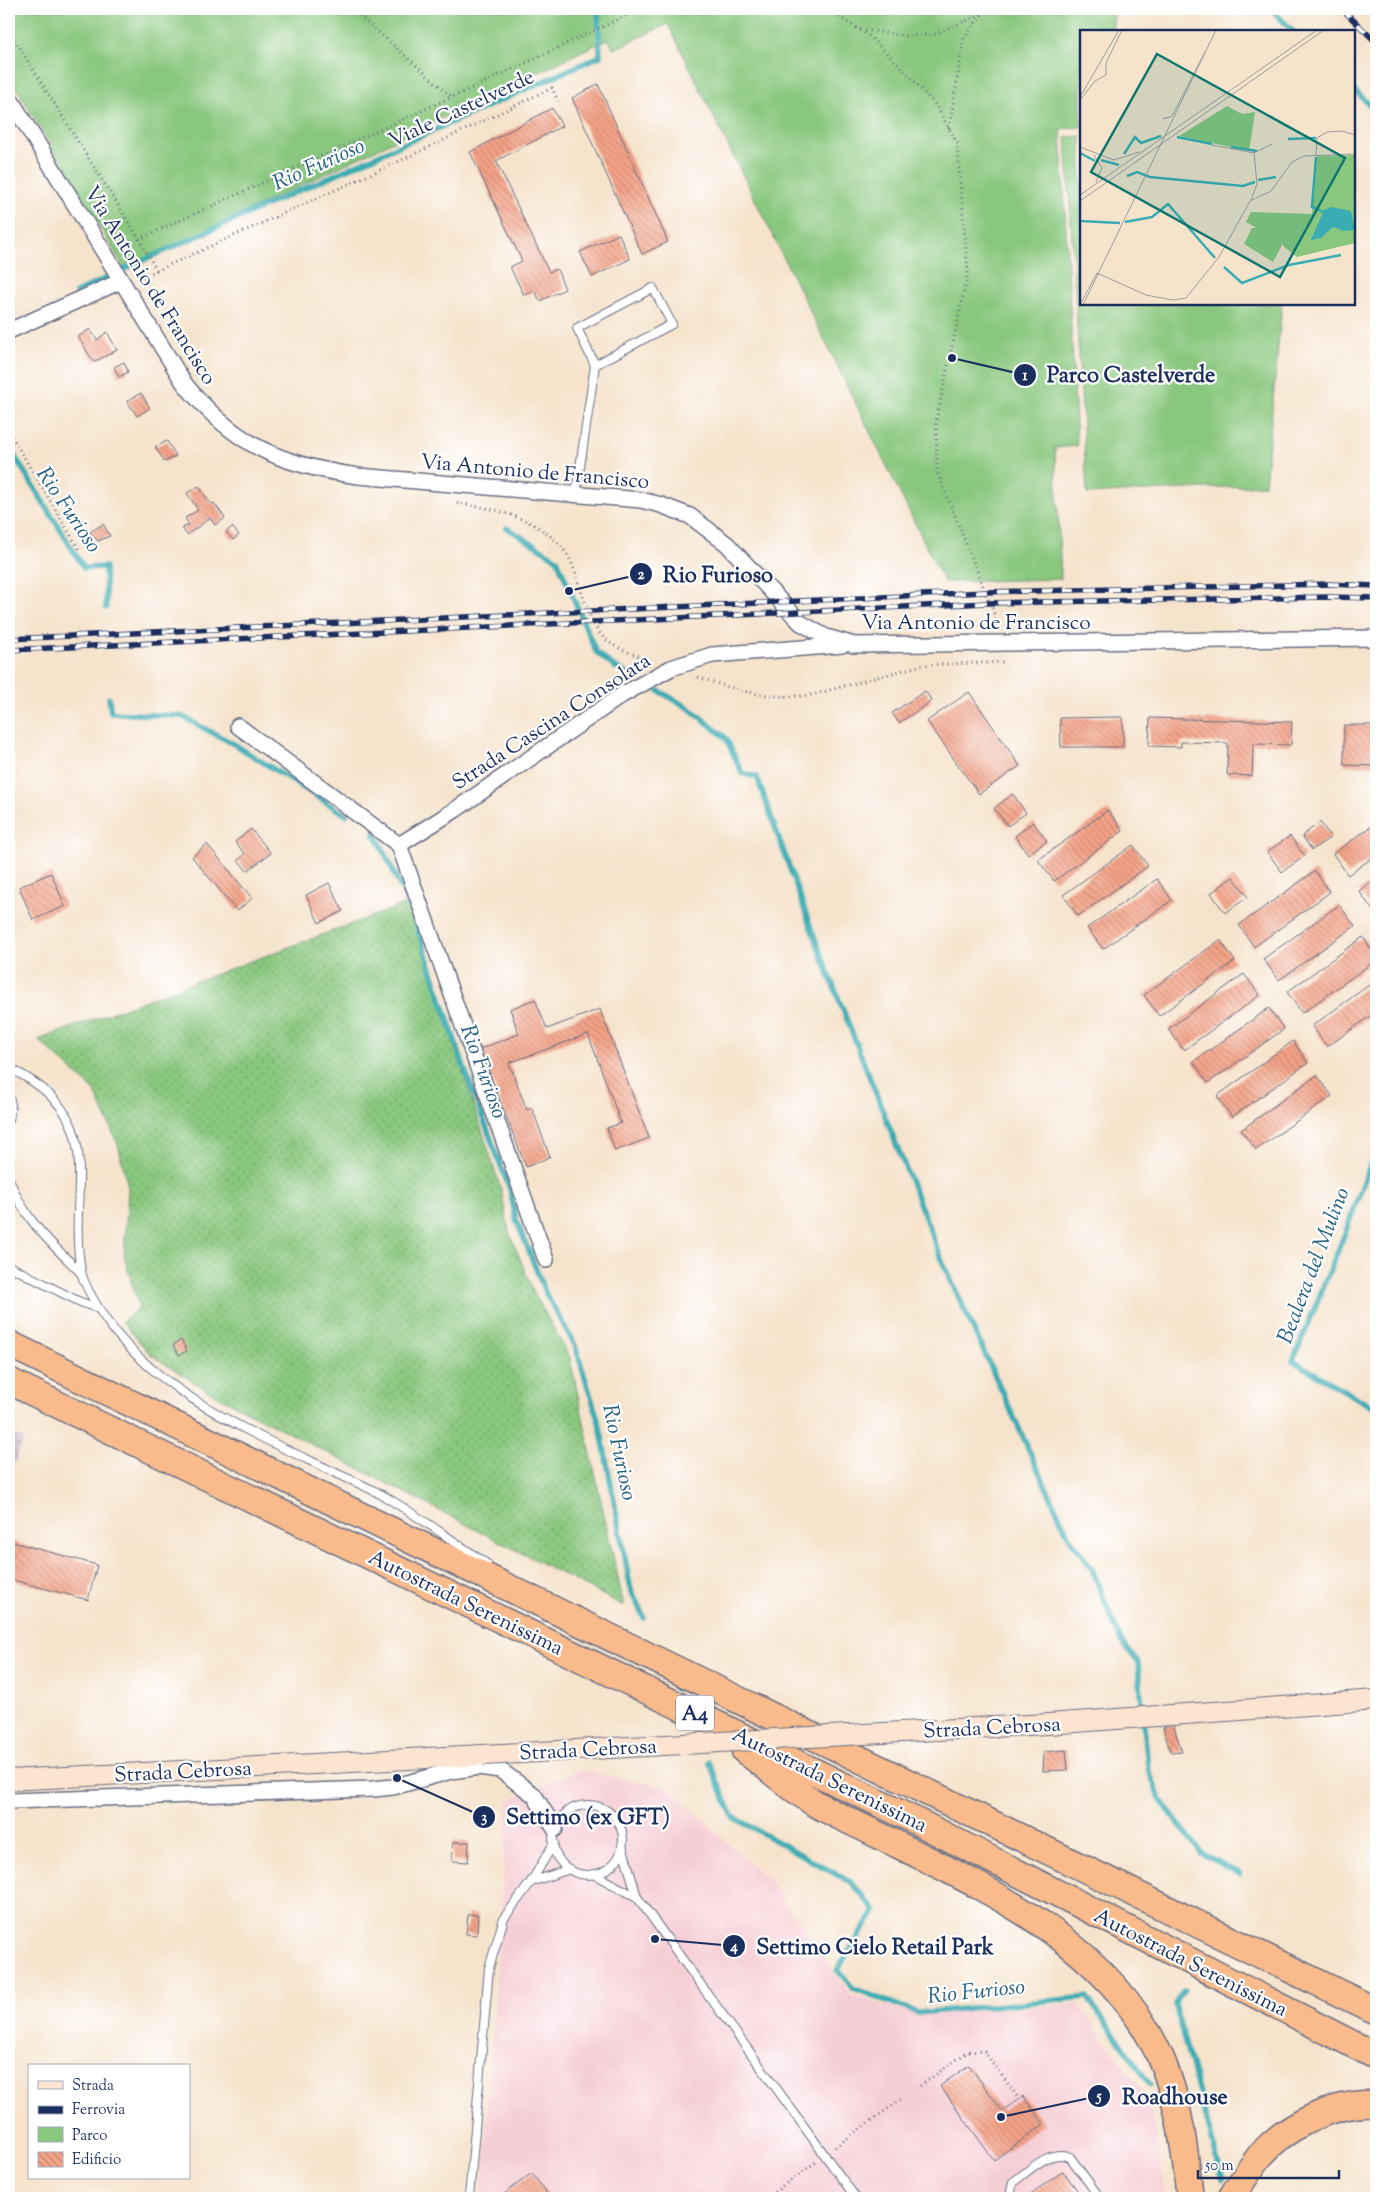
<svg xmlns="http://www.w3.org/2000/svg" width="1385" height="2207" viewBox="0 0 1385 2207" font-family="'Sorts Mill Goudy',serif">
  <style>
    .built { fill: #f6cfd6 }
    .industrial { fill: url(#industrial-grid) }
    .grass { fill: url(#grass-dots); stroke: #527b6e }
    .park { fill: #89c77e; stroke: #527b6e }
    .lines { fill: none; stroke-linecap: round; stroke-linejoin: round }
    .stream { stroke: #3aacb3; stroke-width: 5.5 }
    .building { fill: url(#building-back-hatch) }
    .lane-casing { stroke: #686e84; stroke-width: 10 }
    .street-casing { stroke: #686e84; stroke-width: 18 }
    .secondary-casing { stroke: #686e84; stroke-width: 22 }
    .highway-casing { stroke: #686e84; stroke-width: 29 }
    .path { stroke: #686e84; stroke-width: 3; stroke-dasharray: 1 4; stroke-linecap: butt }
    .lane { stroke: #fff; stroke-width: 8 }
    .street { stroke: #fff; stroke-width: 15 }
    .secondary { stroke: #fde4d1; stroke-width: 20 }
    .highway { stroke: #fabb8c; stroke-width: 26 }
    .rail-casing { stroke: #1b2f5e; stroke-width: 5.5 }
    .rail { stroke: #fff; stroke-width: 4; stroke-dasharray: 11; stroke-linecap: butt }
    .secondary-bridge-casing { stroke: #686e84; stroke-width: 22; stroke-linecap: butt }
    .secondary-bridge { stroke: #fde4d1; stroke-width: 20 }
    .labels { text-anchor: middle; stroke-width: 4.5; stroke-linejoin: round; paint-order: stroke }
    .shield { fill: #fff; stroke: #5f6d8e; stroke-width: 1 }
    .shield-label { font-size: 20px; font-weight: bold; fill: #1b2f5e }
    .street-label { font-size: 21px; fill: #1b2f5e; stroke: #fff }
    .water-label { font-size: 22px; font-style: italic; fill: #276180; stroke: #fff }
    .inset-river { fill: none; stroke: #3aacb3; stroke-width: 2.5 }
    .inset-road { fill: none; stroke: #9e9ba0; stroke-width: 1 }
    .view { fill: #0f766e; fill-opacity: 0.15; stroke: #0f766e; stroke-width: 2.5 }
    .inset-edge { fill: none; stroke: #1b2f5e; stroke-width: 2.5 }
    .leader { fill: none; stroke: #1b2f5e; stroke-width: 2 }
    .callout-dot { fill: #1b2f5e; stroke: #fff; stroke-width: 2 }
    .mark-label { font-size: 15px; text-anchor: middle; font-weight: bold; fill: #fff }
    .callout-label { font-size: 22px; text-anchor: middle; font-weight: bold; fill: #1b2f5e; stroke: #fff; stroke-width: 4.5; stroke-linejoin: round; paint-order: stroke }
  </style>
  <defs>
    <pattern id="industrial-grid" width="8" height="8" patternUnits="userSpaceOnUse" patternTransform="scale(1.25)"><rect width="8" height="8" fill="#d1bdc9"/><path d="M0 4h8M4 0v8" fill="none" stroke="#a99aa6"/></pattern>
    <pattern id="grass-dots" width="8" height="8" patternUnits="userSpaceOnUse" patternTransform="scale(1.25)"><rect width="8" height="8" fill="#89c77e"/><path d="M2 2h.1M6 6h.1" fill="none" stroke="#6fa26a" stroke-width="1.8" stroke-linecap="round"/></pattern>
    <pattern id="building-back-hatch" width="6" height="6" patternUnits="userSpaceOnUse" patternTransform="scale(1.25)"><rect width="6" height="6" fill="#f5a387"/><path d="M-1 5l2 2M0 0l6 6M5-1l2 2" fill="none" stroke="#c68572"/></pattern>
  </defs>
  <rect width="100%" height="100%" fill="#fff"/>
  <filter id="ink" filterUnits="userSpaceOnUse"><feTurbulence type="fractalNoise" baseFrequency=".02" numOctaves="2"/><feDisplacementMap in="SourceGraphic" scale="10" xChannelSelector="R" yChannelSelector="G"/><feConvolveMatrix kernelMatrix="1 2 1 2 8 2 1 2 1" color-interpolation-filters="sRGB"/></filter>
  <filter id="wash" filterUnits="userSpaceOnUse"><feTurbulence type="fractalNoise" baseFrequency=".0096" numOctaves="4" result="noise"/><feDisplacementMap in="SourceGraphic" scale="20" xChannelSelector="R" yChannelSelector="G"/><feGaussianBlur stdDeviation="1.12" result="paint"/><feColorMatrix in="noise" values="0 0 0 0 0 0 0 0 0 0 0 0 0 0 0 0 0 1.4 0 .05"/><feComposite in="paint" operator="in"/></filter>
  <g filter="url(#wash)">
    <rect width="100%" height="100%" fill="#f6e3cc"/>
    <path class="built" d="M578 1770 667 1787 771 1883 851 1995 914 2014 1078 2004 1147 2097 1156 2133 1166 2198H482L508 1801Z"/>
    <path class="industrial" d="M9 1432 24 1439 9 1477Z"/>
    <path class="grass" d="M408 903 501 1189 509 1232 534 1293 570 1358 624 1606 206 1390 150 1354 122 1322 139 1308 124 1256 128 1187 118 1145 94 1090 38 1040Z"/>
    <g class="park">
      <path d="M9 9H1115L1112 31H1081V127L1061 129 1077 446 1055 448 1061 579 944 582 668 24 614 49 608 39 125 269 9 76Z"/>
      <path d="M1081 136V304H1282L1265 485 1087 494 1066 137Z"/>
    </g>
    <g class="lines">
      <g class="stream">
        <path d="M1271 9 1293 31"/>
        <path d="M1354 90 1376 111"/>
        <path d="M76 293 135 264 600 56 598 9"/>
        <path d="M9 447 84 568 105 567 106 608"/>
        <path d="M507 528 557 559 596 652 613 666 629 675"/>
        <path d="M659 691 689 708 726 738 742 773 757 777 815 939 943 1263 1068 1535 1092 1569 1121 1641 1138 1662 1148 1768 1160 1799 1201 1853 1240 1874"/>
        <path d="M109 698 111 713 181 716 234 744 346 815"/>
        <path d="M374 834 377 837 411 909 465 1070 510 1190 516 1219 546 1294 575 1345 600 1426 631 1590 644 1618"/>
        <path d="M1376 1149 1345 1233 1293 1361 1376 1409"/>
        <path d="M675 1688 676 1689"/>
        <path d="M709 1762 733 1817 852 1883 875 1911 837 1970 853 1988 918 2013 1087 1997 1150 2084"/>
        <path d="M1184 1990 1175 2004 1176 2011 1223 2179"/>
      </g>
    </g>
    <g id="blocks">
      <g class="building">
        <path d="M598 84 668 242 642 254 572 98Z"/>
        <path d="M552 108 562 126 496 161 549 272 557 269 565 289 540 301 535 291 524 295 510 267 522 261 470 152Z"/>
        <path d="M619 234 630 259 592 277 580 252Z"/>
        <path d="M90 329 97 340 107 332 117 350 94 362 78 337Z"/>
        <path d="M124 362 128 372 119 377 114 367Z"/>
        <path d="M141 393 150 408 137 416 127 401Z"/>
        <path d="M167 441 176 456 165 462 155 447Z"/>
        <path d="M199 486 211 504 214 503 225 518 215 525 210 518 187 535 182 528 189 525 185 518 198 510 187 493Z"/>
        <path d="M103 524 110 536 98 541 90 532Z"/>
        <path d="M232 527 239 535 233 540 226 532Z"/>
        <path d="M925 691 932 701 899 723 892 713Z"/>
        <path d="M969 692 1020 766 979 794 927 721Z"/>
        <path d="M1123 717V747H1061L1060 718Z"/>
        <path d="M1150 718 1292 722 1291 745 1253 744 1252 776 1227 775 1228 743 1181 742V747L1149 746Z"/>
        <path d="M1344 725H1376V766L1344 765Z"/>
        <path d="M1013 794 1026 813 1008 826 994 808Z"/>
        <path d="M1108 810 1123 831 1054 881 1038 860Z"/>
        <path d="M1033 822 1047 841 1028 854 1015 836Z"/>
        <path d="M1320 822 1331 837 1312 850 1302 836Z"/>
        <path d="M1376 823V855L1348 875 1333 854Z"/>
        <path d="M251 829 271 853 247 871 238 860 245 854 235 842Z"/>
        <path d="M1290 836 1305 856 1282 872 1267 852Z"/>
        <path d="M207 844 252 898 237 911 192 857Z"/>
        <path d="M1133 845 1148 866 1078 916 1063 895Z"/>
        <path d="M1315 871 1330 892 1254 947 1239 925Z"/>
        <path d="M51 873 65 906 33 920 19 887Z"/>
        <path d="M1233 877 1248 897 1225 913 1211 893Z"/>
        <path d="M1376 878V910L1374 912 1359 891Z"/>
        <path d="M1157 879 1172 900 1103 949 1087 928Z"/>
        <path d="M329 883 343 911 319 923 306 895Z"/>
        <path d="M1339 905 1355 926 1279 980 1263 959Z"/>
        <path d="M1363 937 1376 956V960L1302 1013 1287 992Z"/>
        <path d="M1220 940 1235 961 1159 1016 1144 995Z"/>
        <path d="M1244 974 1260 995 1184 1050 1168 1029Z"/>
        <path d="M1376 980V1012L1327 1047 1312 1026Z"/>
        <path d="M535 999 547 1029 600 1009 649 1138 615 1151 607 1128 621 1123 588 1034 509 1063 527 1110 532 1108 550 1157 526 1167 480 1049 519 1034 510 1009Z"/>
        <path d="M1269 1008 1284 1029 1208 1083 1193 1062Z"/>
        <path d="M1293 1041 1308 1063 1232 1117 1217 1096Z"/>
        <path d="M1317 1075 1332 1096 1256 1150 1241 1130Z"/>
        <path d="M181 1340 187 1351 179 1355 173 1345Z"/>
        <path d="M9 1541 97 1565 88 1600 9 1579Z"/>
        <path d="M1173 1724 1182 1752 1171 1753 1163 1728Z"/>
        <path d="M1066 1750 1068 1770 1043 1771 1044 1752Z"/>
        <path d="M453 1842H469L468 1862 452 1861Z"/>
        <path d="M468 1914 478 1915 477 1935 466 1934Z"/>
        <path d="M969 2065 1002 2111 1023 2096 1044 2124 994 2160 940 2086Z"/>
        <path d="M1063 2171 1083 2198H1025Z"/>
        <path d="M532 2173 550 2198H499Z"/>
      </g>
    </g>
  </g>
  <g filter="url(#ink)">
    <use href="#blocks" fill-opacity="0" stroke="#686e84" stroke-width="1"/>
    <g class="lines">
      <g class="lane-casing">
        <g id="lane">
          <path d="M576 494 595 365 577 328 653 288 672 324 595 365"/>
          <path d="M9 1068C113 1118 66 1184 81 1271 83 1283 93 1299 99 1309 149 1391 255 1434 338 1474 355 1482 373 1489 389 1499 423 1519 454 1542 487 1564"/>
          <path d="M9 1097 11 1105 9 1120"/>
          <path d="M9 1179C25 1221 50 1242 81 1273"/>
          <path d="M9 1266 78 1301 99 1309"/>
          <circle cx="588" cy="1840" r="35"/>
          <path d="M622 1845 637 1897 856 2198"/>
          <path d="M593 1874 637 1897"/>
          <path d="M531 1882 570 1869"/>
          <path d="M469 2198 489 1968 504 1918 531 1882 554 1843"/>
          <path d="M1013 2198 1011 2191 1013 2182C1029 2171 1050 2148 1070 2157L1100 2198"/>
        </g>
      </g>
      <g class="street-casing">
        <g id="street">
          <path d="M9 97 184 383C234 445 280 465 358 476L641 500 661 505 690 516 727 544 801 623 826 637 854 645 1376 638"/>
          <path d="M9 331 121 281"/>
          <path d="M238 726 399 845 546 1260"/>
          <path d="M399 845 455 810 622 695 671 668 712 655 842 645"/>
          <path d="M9 1801 373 1789 393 1787 451 1771 479 1767 500 1770 534 1795 555 1829"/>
        </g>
      </g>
      <g class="secondary-casing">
        <path id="secondary" d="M9 1780 483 1755"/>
      </g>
      <g class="highway-casing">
        <g id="highway">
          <path d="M9 1344 1376 2011"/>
          <path d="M9 1381 918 1822 1376 2056"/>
          <path d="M745 1751C769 1768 792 1790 818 1805 835 1815 854 1823 872 1832 982 1887 1111 1941 1162 2061 1180 2104 1185 2153 1190 2198"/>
          <path d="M1231 2198C1240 2184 1249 2170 1259 2157 1286 2125 1335 2102 1376 2104"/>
        </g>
      </g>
      <g class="path">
        <path d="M352 9 452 97"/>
        <path d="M826 9 868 35 905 71 937 107 957 143 968 273 936 421 937 471 999 626"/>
        <path d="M860 29 906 36 935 34 982 14"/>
        <path d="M9 31 139 239 483 83 640 9"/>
        <path d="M949 128 964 38 986 9"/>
        <path d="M139 239 157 271"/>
        <path d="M138 279 402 160 552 88 558 101"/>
        <path d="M9 432 80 551"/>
        <path d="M457 503C498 509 544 519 568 556 574 566 577 577 580 588 597 637 599 643 650 660"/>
        <path d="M698 677C738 691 769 700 812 695L922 665 1005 662"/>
        <path d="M920 2086 967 2052 984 2051 1019 2099"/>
        <path d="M835 2147 904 2097"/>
        <path d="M766 2198 816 2162"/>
      </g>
      <use href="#lane" class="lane"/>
      <use href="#street" class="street"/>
      <use href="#secondary" class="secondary"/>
      <use href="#highway" class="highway"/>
      <g class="rail-casing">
        <g id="rail">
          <path d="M1342 9 1376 42"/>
          <path d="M9 639 986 592 1328 584 1376 586"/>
          <path d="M9 650 987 603 1329 597 1376 598"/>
        </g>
      </g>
      <use href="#rail" class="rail"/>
      <g class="secondary-bridge-casing">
        <path id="secondary-bridge" d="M483 1755 1048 1724 1376 1700"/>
      </g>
      <use href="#secondary-bridge" class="secondary-bridge"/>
    </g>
  </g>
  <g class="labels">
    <rect class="shield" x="676" y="1695.5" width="38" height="35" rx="4"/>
    <g class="shield-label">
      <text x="695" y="1720">A4</text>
    </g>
    <g class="street-label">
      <text transform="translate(461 108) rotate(-25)" y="7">Viale Castelverde</text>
      <text transform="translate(151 285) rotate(58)" y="7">Via Antonio de Francisco</text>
      <text transform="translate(535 471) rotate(5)" y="7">Via Antonio de Francisco</text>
      <text x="976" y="629">Via Antonio de Francisco</text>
      <text transform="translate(551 721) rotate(-33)" y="7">Strada Cascina Consolata</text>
      <text transform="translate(466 1602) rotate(26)" y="7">Autostrada Serenissima</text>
      <text transform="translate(992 1727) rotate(-3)" y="7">Strada Cebrosa</text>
      <text transform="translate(588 1749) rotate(-3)" y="7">Strada Cebrosa</text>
      <text transform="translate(183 1771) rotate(-3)" y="7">Strada Cebrosa</text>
      <text transform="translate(830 1779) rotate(26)" y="7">Autostrada Serenissima</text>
      <text transform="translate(1191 1962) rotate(27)" y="7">Autostrada Serenissima</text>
    </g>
    <g class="water-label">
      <text transform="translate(318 163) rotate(-24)" y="8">Rio Furioso</text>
      <text transform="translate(70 509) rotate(56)" y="8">Rio Furioso</text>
      <text transform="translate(485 1071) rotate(70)" y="8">Rio Furioso</text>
      <text transform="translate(1312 1265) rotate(-69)" y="8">Bealera del Mulino</text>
      <text transform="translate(621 1452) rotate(78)" y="8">Rio Furioso</text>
      <text transform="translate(976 1990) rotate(-6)" y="8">Rio Furioso</text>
    </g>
  </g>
  <g transform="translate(1080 30)">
    <rect width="275" height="275" fill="#f6e3cc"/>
    <path d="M147 76 162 84 175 82 169 121 99 106Z" fill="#89c77e"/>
    <path d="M275 125V213L217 227 203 216V213L193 232 164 214 172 198H177L166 192 171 182 232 184 237 126Z" fill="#89c77e"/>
    <path d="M252 177 271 181 275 200 264 201 253 197 241 208 231 210 244 180Z" fill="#3aacb3"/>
    <path class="inset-river" d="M97 107 132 114M208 109 236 108M151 117 177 121M0 123 15 131M44 124 55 107 61 113 81 106M236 127 232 177 243 182M21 130 39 135M47 146 57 142 70 147 163 156 175 152M178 150 196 147M0 191 40 193M45 192 72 187 88 174 135 228M144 237 162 253 209 235 261 225"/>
    <path class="inset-road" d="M0 67 39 0M0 70 15 51 26 45V33L42 0M83 89 92 86 125 22M132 115 174 123 192 114M0 117 34 130 59 122M14 125 22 138 16 152M236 125 237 108 247 102 262 101 275 105M0 165 237 0M171 170 177 154 174 123M0 171 244 0M0 275 17 243 66 265 93 270 106 268 139 227 170 171 191 161 212 132 224 126 275 124M3 275 136 0"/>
    <path class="view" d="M77 24 265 128 200 247 11 142Z"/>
    <rect width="275" height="275" class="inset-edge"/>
  </g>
  <path class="leader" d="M952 358L1025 375M569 591L641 574M397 1778L484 1817M655 1939L734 1946M1001 2117L1099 2096"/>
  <g class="callout-dot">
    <circle cx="952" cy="358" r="5"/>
    <circle cx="569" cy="591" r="5"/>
    <circle cx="397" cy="1778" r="5"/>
    <circle cx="655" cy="1939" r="5"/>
    <circle cx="1001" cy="2117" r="5"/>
    <circle cx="1025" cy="375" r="12"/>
    <circle cx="641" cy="574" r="12"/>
    <circle cx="484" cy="1817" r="12"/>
    <circle cx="734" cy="1946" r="12"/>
    <circle cx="1099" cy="2096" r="12"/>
  </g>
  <g class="mark-label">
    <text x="1025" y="380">1</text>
    <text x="641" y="579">2</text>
    <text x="484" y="1822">3</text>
    <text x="734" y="1951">4</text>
    <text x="1099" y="2101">5</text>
  </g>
  <g class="callout-label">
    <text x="1131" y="382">Parco Castelverde</text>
    <text x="718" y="582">Rio Furioso</text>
    <text x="588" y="1824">Settimo (ex GFT)</text>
    <text x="875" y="1954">Settimo Cielo Retail Park</text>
    <text x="1175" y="2104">Roadhouse</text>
  </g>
  <rect width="1385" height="2207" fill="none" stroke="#fff" stroke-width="30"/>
  <rect x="28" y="2064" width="162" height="115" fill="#ffffff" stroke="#a4acbf"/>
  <rect x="38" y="2081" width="25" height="8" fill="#fde4d1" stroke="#a4acbf"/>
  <text x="72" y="2090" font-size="15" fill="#1b2f5e">Strada</text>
  <rect x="38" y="2106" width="25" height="8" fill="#1b2f5e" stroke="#a4acbf"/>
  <text x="72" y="2114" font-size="15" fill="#1b2f5e">Ferrovia</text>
  <rect x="38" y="2127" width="25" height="15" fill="#89c77e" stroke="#a4acbf"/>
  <text x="72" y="2140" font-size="15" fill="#1b2f5e">Parco</text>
  <rect x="38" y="2152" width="25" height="15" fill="url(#building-back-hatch)" stroke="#a4acbf"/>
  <text x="72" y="2164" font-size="15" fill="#1b2f5e">Edificio</text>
  <path d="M1198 2170v8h141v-8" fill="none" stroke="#1b2f5e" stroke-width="2.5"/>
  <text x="1205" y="2170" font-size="15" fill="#1b2f5e" stroke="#ffffff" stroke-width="4" paint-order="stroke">50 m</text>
</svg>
